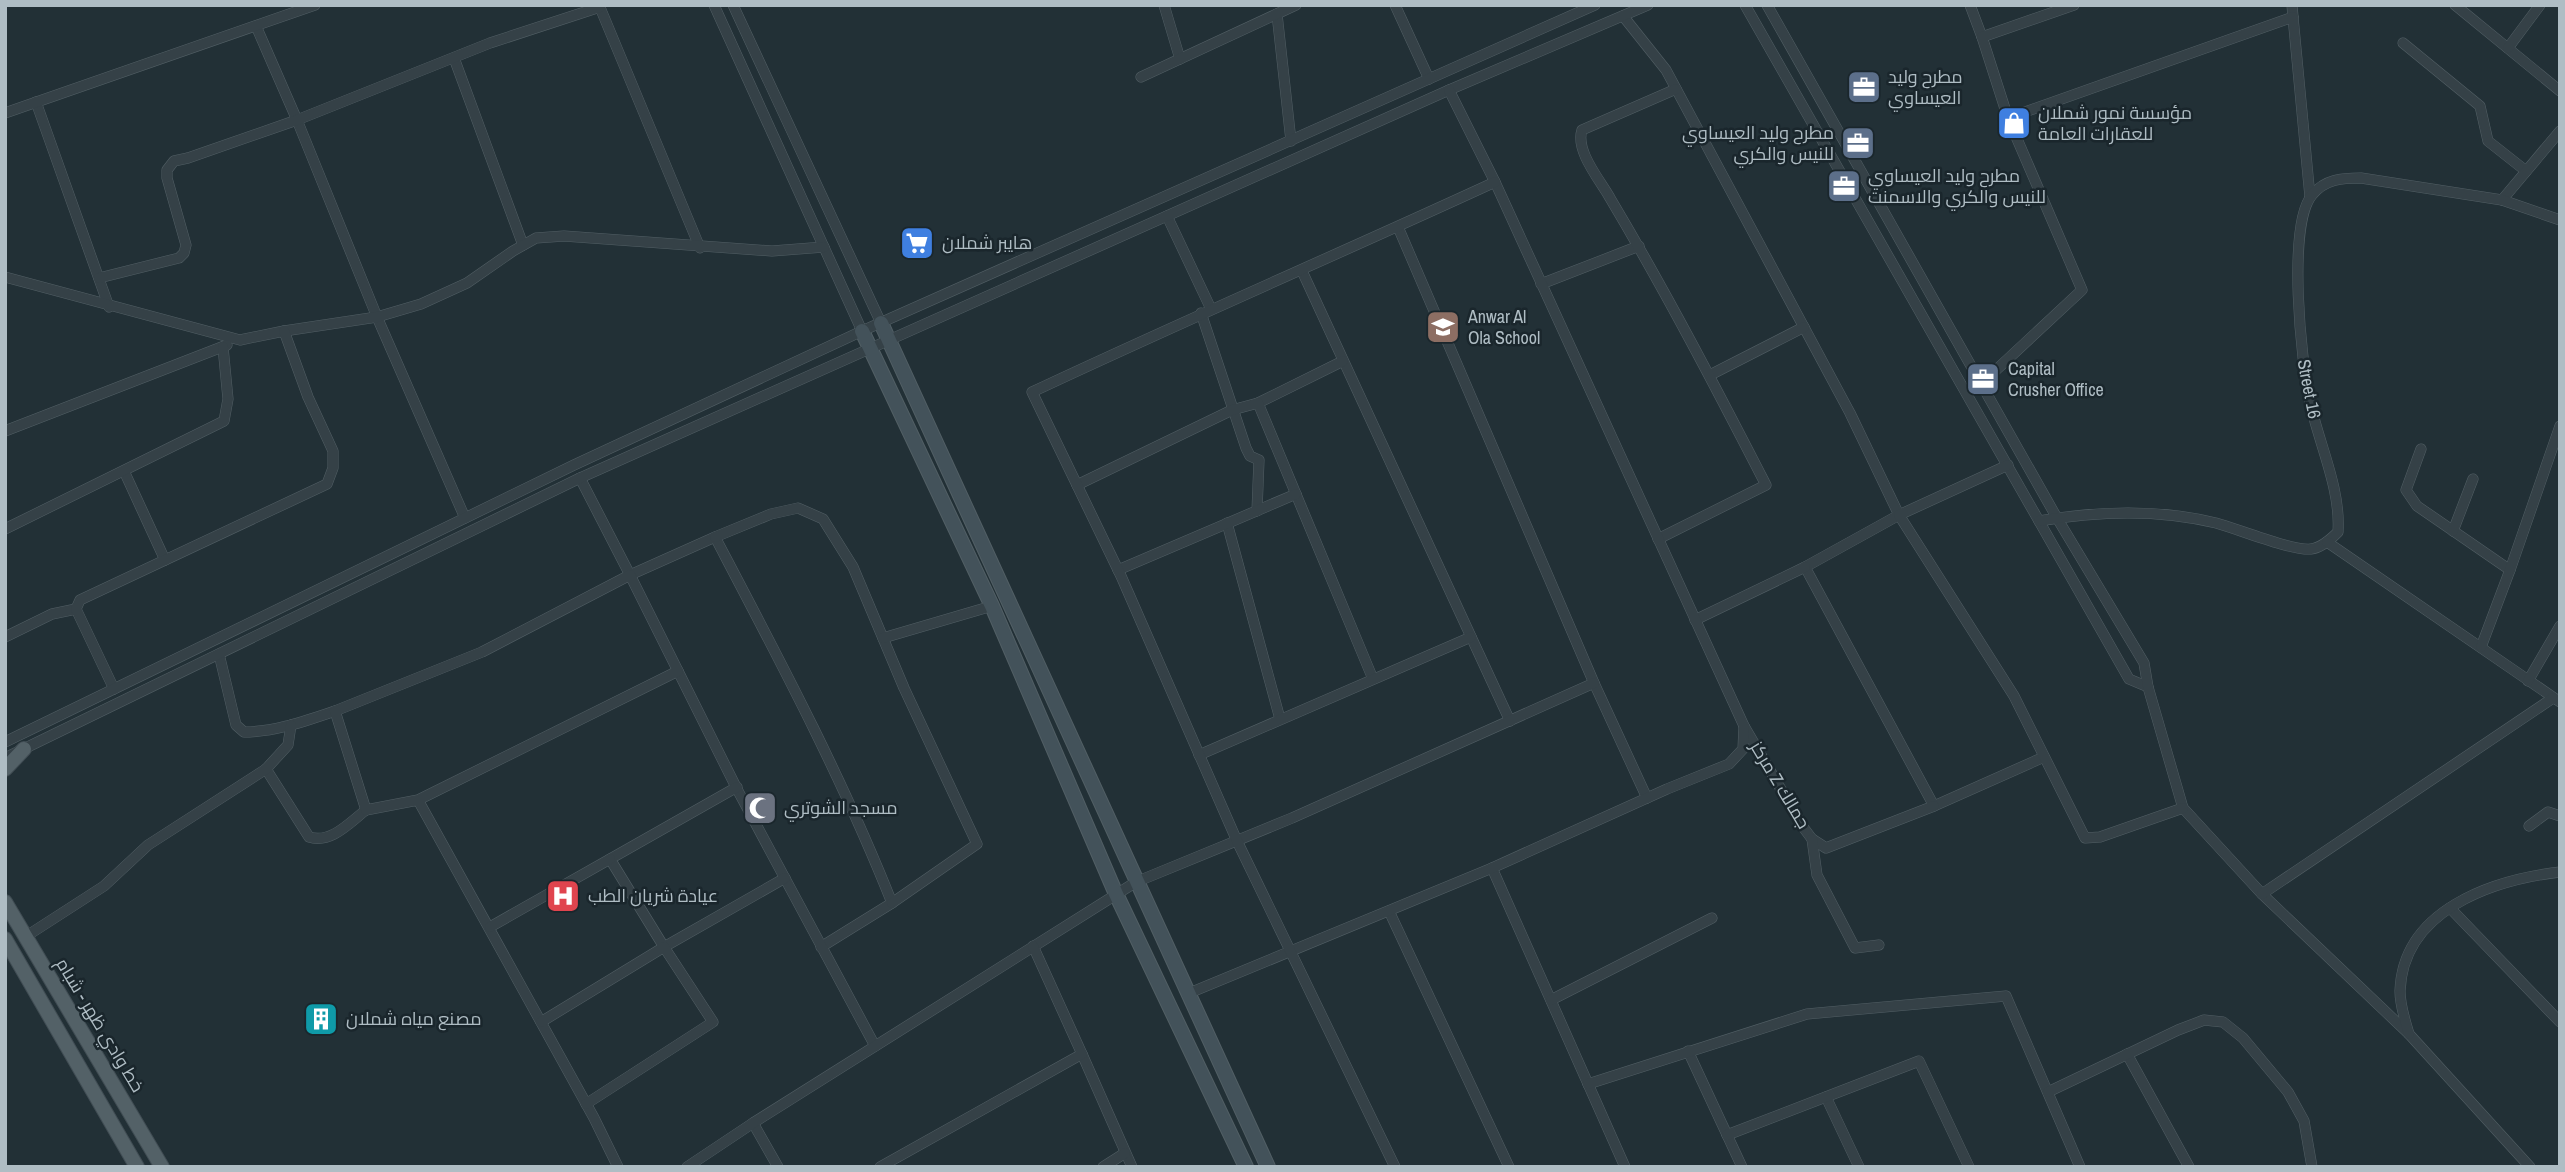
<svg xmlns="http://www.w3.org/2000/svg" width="2565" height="1172" viewBox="0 0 2565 1172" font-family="'Archivo Narrow',Cairo,sans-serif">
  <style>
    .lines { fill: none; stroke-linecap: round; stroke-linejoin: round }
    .street-casing { stroke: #525f65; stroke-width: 11 }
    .secondary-casing { stroke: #525f65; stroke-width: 16 }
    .primary-casing { stroke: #414d54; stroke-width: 16 }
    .street { stroke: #354147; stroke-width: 10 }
    .secondary { stroke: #43525a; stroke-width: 14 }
    .primary { stroke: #536167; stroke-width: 14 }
    .labels { text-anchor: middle; stroke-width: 5; stroke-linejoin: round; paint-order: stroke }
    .poi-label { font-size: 18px; fill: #afbdc4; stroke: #1a262c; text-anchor: start }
    .street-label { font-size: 18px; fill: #afbdc4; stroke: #1a262c }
  </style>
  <rect width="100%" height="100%" fill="#223036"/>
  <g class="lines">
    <g class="street-casing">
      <g id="street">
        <path d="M599 5 700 248"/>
        <path d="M714 5 862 331"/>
        <path d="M733 5 881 323"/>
        <path d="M1164 5 1180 59"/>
        <path d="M1395 5 1429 79"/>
        <path d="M1745 5 2129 679 2148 687"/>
        <path d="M1767 5 2057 518 2144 663 2148 687 2183 808 2262 894 2409 1034 2530 1167"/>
        <path d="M1970 5 1982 37"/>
        <path d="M2292 5 2293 17"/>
        <path d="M2455 5 2560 91"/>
        <path d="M1277 14 1291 141"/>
        <path d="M1623 16 1666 70 1850 413 1899 515 1805 567 1934 806 2044 757"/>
        <path d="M256 26 297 120 377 317 465 518"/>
        <path d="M2403 43 2480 106 2488 141 2526 171"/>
        <path d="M2508 48 2540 5"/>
        <path d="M454 58 523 245"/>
        <path d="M1141 77 1296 5"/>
        <path d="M36 102 109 307"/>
        <path d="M5 113 315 5"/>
        <path d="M2008 118 1982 37 2074 5"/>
        <path d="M2502 200 2560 131"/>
        <path d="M1167 216 1211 309"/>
        <path d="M1398 227 1594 683 1647 798"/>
        <path d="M1302 271 1510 721"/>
        <path d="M5 277 240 340 284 331 377 317 421 304 467 283 513 251 536 238 564 236 772 251 824 247"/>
        <path d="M99 278 179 258 184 253 186 245 167 178V170L174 161 188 158 297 120 490 43 600 7"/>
        <path d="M1541 284 1639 246"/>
        <path d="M1201 313 1246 448 1250 456 1259 460 1257 511"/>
        <path d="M1710 375 1804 327"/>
        <path d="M1981 384 2082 290 2008 118 2293 17 2310 197"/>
        <path d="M1258 403 1343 361"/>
        <path d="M5 431 227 345"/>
        <path d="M2421 449 2406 490 2417 506 2510 570"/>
        <path d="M2008 465 1899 515 2014 696 2085 838 2100 837 2183 808"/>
        <path d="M124 471 165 560"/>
        <path d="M580 478 630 575 715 537C778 657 842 777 892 903L821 947"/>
        <path d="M1077 485 1232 410 1258 403 1373 679"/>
        <path d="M2039 521C2097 511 2159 509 2216 523 2238 529 2292 551 2311 549 2321 548 2331 539 2338 532 2341 489 2319 444 2310 402 2301 362 2287 225 2312 195 2325 179 2342 178 2361 178L2502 200 2560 220"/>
        <path d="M1227 523 1280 719"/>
        <path d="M5 529 224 421 228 399 223 347"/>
        <path d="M2453 531 2473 479"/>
        <path d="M715 537 771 514 798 508 823 519 853 567 904 688 977 844 892 903"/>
        <path d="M1658 539 1766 485C1716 388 1666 292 1610 198 1600 180 1575 151 1582 130L1676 89"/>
        <path d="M2327 542 2560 702"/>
        <path d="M1118 570 1296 494"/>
        <path d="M1695 620 1805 567"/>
        <path d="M5 637 52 614 76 609"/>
        <path d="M883 638 992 606"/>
        <path d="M2481 647 2510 570 2560 426"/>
        <path d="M219 654 236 725 244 732C275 732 305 721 335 711"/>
        <path d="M678 671 737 789 875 1046"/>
        <path d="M2528 681 2560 626"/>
        <path d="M114 689 76 609 80 600 327 484 333 468V451L308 397 284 331"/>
        <path d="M1744 726 1803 827 1812 839 1826 848 1934 806"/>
        <path d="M5 742 574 465 862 331 1595 5"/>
        <path d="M1199 755 1471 637"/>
        <path d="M5 758 580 478 1449 90 1648 5"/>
        <path d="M266 769 309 837C331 844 349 823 366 810"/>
        <path d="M737 787 610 859 664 947 785 878"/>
        <path d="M418 800 678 671 630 575 482 652 335 711 366 810 418 800 594 1118 618 1167"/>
        <path d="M2529 826 2548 812 2560 816"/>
        <path d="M1812 839 1817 875 1855 948 1879 945"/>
        <path d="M1492 868 1625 1167"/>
        <path d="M2262 894 2553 698"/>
        <path d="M2450 908 2560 1022"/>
        <path d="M1389 911 1509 1167"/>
        <path d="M490 927 610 859"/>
        <path d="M25 937 104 886 148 845 266 769 288 745 291 725"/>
        <path d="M1187 994 1492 868 1667 789 1729 764 1743 749 1744 726 1495 182 1449 90"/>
        <path d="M1551 1000 1712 918"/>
        <path d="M541 1022 664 947 713 1022 586 1104"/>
        <path d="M2409 1034C2405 1020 2400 1006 2400 991 2403 910 2492 880 2560 872"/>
        <path d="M1688 1051 1742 1167"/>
        <path d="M1082 1054 1132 1167"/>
        <path d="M2127 1054 2189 1167"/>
        <path d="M1588 1084 1807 1014 2006 996 2080 1167"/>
        <path d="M2048 1092 2178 1030 2204 1020 2223 1022 2243 1038 2288 1092 2304 1121 2312 1167"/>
        <path d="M1826 1097 1859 1167"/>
        <path d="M753 1123 778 1167"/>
        <path d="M1727 1135 1919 1061 1969 1167"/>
        <path d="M687 1167 753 1123 1136 882 1292 818 1594 683"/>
        <path d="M880 1167 1082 1054 1033 946"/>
        <path d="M1103 1167 1125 1153"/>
        <path d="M1395 1167 1237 841 1121 576 1032 392C1185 320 1341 253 1495 182"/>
      </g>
    </g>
    <g class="secondary-casing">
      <g id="secondary">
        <path d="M881 323 1268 1167"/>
        <path d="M862 331 992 606 1116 894 1246 1167"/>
      </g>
    </g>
    <g class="primary-casing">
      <g id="primary">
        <path d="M5 769 24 749"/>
        <path d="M5 902 162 1167"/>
        <path d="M5 939 137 1167"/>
      </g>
    </g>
    <use href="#street" class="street"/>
    <use href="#secondary" class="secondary"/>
    <use href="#primary" class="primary"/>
  </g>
  <defs>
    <g id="office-square" transform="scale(1.75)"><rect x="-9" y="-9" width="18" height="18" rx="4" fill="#5c6f8a" stroke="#1a262c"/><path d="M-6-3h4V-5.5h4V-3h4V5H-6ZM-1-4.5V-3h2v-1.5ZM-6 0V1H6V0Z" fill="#fff"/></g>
    <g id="shop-square" transform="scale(1.75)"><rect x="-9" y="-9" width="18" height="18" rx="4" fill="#3f7fe0" stroke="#1a262c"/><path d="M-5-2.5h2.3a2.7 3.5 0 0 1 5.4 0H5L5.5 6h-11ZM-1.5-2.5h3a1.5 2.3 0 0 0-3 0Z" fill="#fff"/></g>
    <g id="supermarket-square" transform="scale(1.75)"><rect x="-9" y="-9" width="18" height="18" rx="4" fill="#3f7fe0" stroke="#1a262c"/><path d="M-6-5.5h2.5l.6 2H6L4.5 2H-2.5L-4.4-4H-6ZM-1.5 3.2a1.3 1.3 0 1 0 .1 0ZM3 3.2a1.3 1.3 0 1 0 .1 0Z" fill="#fff"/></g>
    <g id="school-square" transform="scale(1.75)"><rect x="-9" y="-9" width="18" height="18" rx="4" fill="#8d6e63" stroke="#1a262c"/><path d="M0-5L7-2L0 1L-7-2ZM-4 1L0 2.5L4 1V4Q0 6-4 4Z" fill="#fff"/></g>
    <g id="mosque-square" transform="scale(1.75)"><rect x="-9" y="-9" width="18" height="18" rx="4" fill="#6b7280" stroke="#1a262c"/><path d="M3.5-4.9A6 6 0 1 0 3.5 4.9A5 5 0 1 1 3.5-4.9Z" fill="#fff"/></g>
    <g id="hospital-square" transform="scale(1.75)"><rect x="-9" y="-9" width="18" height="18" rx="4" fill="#e0444e" stroke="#1a262c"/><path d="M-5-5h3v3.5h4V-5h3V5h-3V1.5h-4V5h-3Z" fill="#fff"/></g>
    <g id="building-square" transform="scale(1.75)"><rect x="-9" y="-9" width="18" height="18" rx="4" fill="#0f9aa8" stroke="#1a262c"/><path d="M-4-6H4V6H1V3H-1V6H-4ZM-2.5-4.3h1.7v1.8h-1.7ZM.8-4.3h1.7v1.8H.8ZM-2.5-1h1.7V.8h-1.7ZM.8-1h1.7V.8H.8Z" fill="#fff"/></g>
  </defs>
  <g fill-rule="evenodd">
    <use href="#office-square" x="1864" y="87"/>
    <use href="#shop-square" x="2014" y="123"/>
    <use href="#office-square" x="1858" y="143"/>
    <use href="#office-square" x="1844" y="186"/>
    <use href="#supermarket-square" x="917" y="243"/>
    <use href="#school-square" x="1443" y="327"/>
    <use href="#office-square" x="1983" y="379"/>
    <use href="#mosque-square" x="760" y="808"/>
    <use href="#hospital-square" x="563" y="896"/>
    <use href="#building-square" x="321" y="1019"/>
  </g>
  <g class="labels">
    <g class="poi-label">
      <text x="1888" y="83">مطرح وليد<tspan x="1888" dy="21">العيساوي</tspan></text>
      <text x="2038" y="119">مؤسسة نمور شملان<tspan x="2038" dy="21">للعقارات العامة</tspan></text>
      <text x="1834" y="139" text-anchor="end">مطرح وليد العيساوي<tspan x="1834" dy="21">للنيس والكري</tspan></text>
      <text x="1868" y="182">مطرح وليد العيساوي<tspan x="1868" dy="21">للنيس والكري والاسمنت</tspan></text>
      <text x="942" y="249">هايبر شملان</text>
      <text x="1468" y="323">Anwar Al<tspan x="1468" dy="21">Ola School</tspan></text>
      <text x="2008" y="375">Capital<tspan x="2008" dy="21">Crusher Office</tspan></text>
      <text x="784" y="814">مسجد الشوتري</text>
      <text x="588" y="902">عيادة شريان الطب</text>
      <text x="346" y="1025">مصنع مياه شملان</text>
    </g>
    <g class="street-label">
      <text transform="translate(2309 389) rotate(79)" y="6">Street 16</text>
      <text transform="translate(1780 785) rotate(59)" y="6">مركز Z جمالك</text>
      <text transform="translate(100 1025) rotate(59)" y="6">خط وادي ظهر - شبام</text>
    </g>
  </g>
  <rect width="2565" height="1172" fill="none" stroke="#afbdc4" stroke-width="14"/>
</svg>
